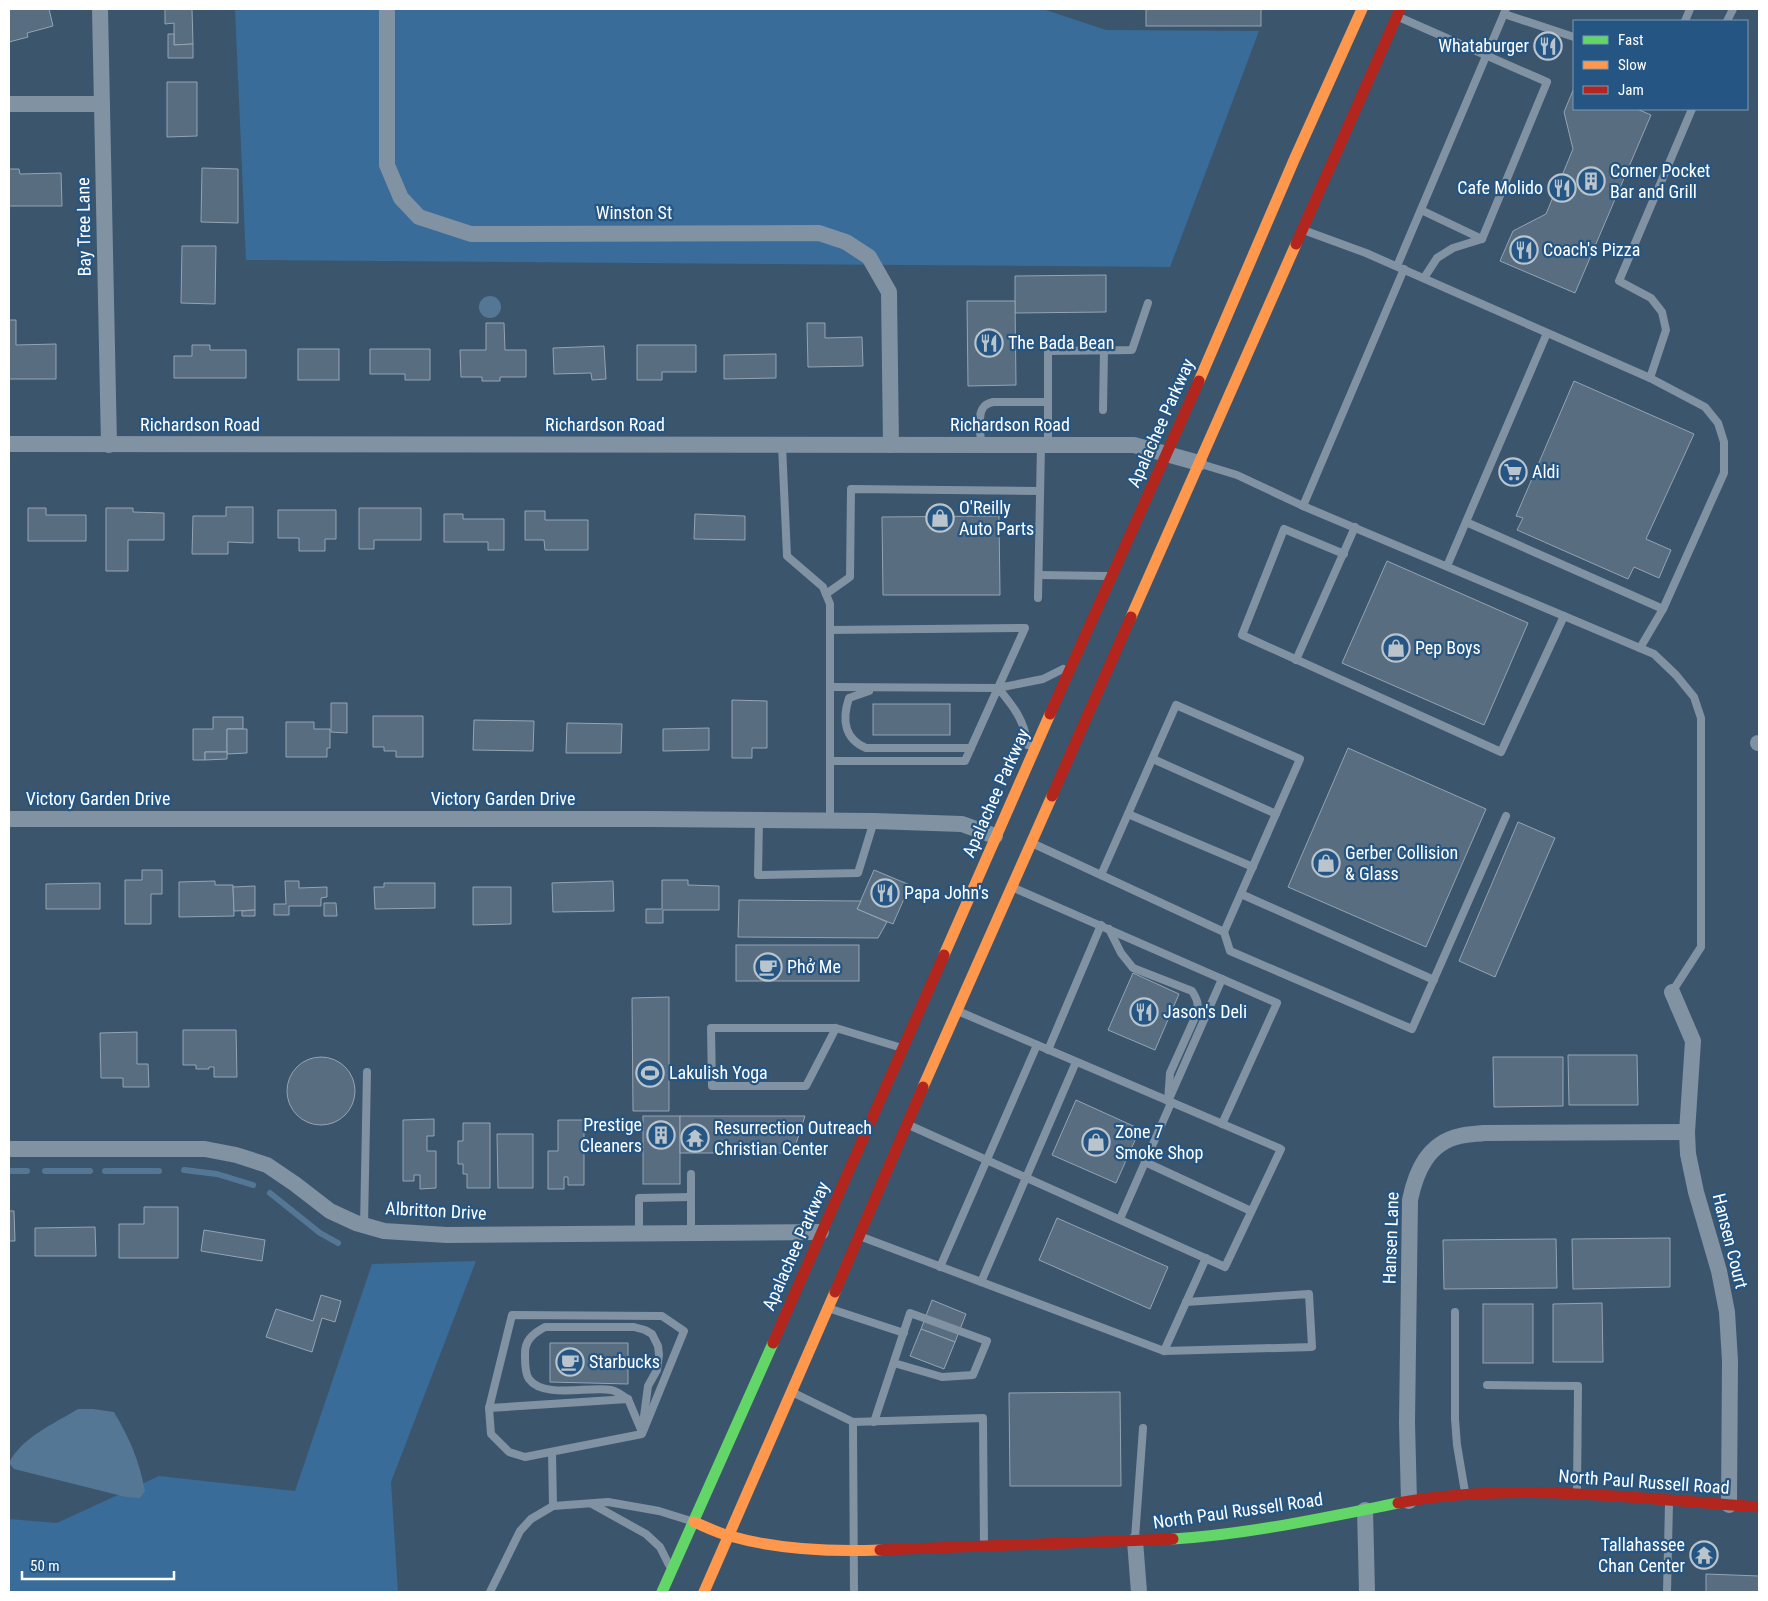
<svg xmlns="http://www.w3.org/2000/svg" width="1768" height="1601" viewBox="0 0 1768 1601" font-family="'Roboto Condensed',sans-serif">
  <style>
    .green { fill: #396c99 }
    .water { fill: #557796 }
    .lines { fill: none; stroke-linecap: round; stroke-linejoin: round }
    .stream { stroke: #557796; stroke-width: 6 }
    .building { fill: #586d80; stroke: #94a4b2 }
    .lane { stroke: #8192a3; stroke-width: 8 }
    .street { stroke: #8192a3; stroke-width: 16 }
    .fast { stroke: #63d668; stroke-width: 11 }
    .slow { stroke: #ff974d; stroke-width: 11 }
    .jam { stroke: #b3261e; stroke-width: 11 }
    .labels { text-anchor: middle; stroke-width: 4.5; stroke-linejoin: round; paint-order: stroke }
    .poi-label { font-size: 18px; fill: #fff; stroke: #255683; text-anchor: start }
    .street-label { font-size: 18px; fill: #fff; stroke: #255683 }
  </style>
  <rect width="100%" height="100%" fill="#3b556d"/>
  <g class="green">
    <path d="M235 9H1043L1106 30 1259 31 1170 267 246 260Z"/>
    <path d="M476 1261 391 1482 398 1592H9V1519L57 1523 159 1476 295 1491 372 1264Z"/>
  </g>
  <g class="water">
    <circle cx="490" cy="307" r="11"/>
    <path d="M78 1409H93L114 1412C130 1439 139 1460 145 1491L140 1498 126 1497 14 1469 9 1463C22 1437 54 1424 78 1409Z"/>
  </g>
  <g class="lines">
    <g class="stream">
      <path d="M184 1170 217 1174 253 1185"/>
      <path d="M9 1171H27"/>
      <path d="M45 1171H90"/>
      <path d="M105 1171H159"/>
      <path d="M270 1193 320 1233 338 1243"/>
    </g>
  </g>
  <g class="building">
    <path d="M9 9H49L53 26 27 33 28 37 9 42Z"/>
    <path d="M165 9H192L193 44 174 45V23L165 24Z"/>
    <rect x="1146" y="9" width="115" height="17"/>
    <path d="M168 34H174V45L193 44V58H168Z"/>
    <path d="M167 82H197V136L167 137Z"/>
    <path d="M1574 88V109H1637L1651 115 1575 293 1500 261 1513 231 1546 214 1573 149 1564 112Z"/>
    <path d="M202 168 238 169V223L201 222Z"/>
    <path d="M9 169H19L20 174 61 173 62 206H9Z"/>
    <path d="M182 246H216L215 304 181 303Z"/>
    <path d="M1106 275V312L1015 313V276Z"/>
    <path d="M967 301H1015L1016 385 968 386Z"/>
    <path d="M9 320H16V345L56 344V379H9Z"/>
    <path d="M486 323H504L505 350H526V377H500V381H482V377H461L460 350H486Z"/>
    <path d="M807 323H825V338L862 337 863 366 808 367Z"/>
    <path d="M192 345H210V350H246V378H174V356H192Z"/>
    <path d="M637 345H696V372H662V380H637Z"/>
    <path d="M604 346 606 379 592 380 591 373 554 374 553 348Z"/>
    <rect x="298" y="349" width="41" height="31"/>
    <path d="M370 349H430V380H405V374H370Z"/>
    <path d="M776 354V378L724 379V355Z"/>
    <path d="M1574 381 1694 434 1646 539 1671 550 1659 578 1634 567 1628 579 1517 530 1523 518 1516 516Z"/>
    <path d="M226 507H253V543L228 542V554H192L193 516H226Z"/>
    <path d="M28 508H46V515H86V541H28Z"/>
    <path d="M106 508H133V512L164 513V540H128V571H106Z"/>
    <path d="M359 508H421V540H374V549H359Z"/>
    <path d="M278 510H336V539H325V551H299V538H278Z"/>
    <path d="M525 511H545V520H588V550H545L544 540H525Z"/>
    <path d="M444 514H463V519H504V550H488V542H444Z"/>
    <path d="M695 514 745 516V540L694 539Z"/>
    <path d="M999 516 1000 595H883L882 517Z"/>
    <path d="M1387 561 1528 623 1484 725 1342 663Z"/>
    <path d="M732 700 767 701V748H752V758H732Z"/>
    <path d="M331 703H347V733L331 732Z"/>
    <rect x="873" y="704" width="77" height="31"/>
    <path d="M373 716H423V757H396V751H384V747H373Z"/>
    <path d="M213 717H243V729H227V752H205V760H193V729H213Z"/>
    <path d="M474 720 534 721 533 751 473 750Z"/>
    <path d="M286 722H314V729H330V748H327V757H286Z"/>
    <path d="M567 723 622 724 621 753H566Z"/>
    <path d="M709 728V750L663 751V729Z"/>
    <path d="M227 729H247V753L227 754Z"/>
    <path d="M1348 748 1486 809 1426 947 1288 887Z"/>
    <path d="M205 752H227V759L205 760Z"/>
    <path d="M1518 822 1555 838 1495 977 1459 961Z"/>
    <path d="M142 870H162V894H151V924H125V880H142Z"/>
    <path d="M874 870 910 885 893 924 857 909Z"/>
    <path d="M662 880H688V885L719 886V910H663V923H646V909H662Z"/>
    <path d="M215 881V885H233L234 916 179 917V882Z"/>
    <path d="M285 881H299V888L327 887V897L321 898V906H289V915H274V904H286Z"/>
    <path d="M613 881 614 911 553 912 552 883Z"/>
    <path d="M100 883V909H46V884Z"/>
    <path d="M384 883H435V908L375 909 374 887H384Z"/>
    <path d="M255 886V910L234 911 233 887Z"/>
    <path d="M473 887H511V924L473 925Z"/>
    <path d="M739 900 861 901 857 909 887 922 878 938 738 937Z"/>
    <path d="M324 903H336L337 916H324Z"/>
    <path d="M255 910V916H242V911Z"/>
    <rect x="736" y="945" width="123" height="36"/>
    <path d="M1133 973 1179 994 1155 1050 1108 1030Z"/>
    <path d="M669 997V1111H633L632 998Z"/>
    <path d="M183 1030H236L237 1077H214V1067H209V1069H196V1065H183Z"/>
    <path d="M137 1032V1064H148L149 1087H123V1078H101L100 1033Z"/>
    <path d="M1568 1055H1637L1638 1105H1569Z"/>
    <circle cx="321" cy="1091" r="34"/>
    <path d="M1493 1057H1563V1106L1494 1107Z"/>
    <path d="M1076 1100 1140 1129 1116 1183 1052 1155Z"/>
    <rect x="643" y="1116" width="37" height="68"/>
    <path d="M680 1116H805L793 1153H680Z"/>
    <path d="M434 1119V1136H427V1151H436V1188L420 1189V1175H414V1181H403V1120Z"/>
    <path d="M558 1120H584V1185H568V1177H564V1189H548V1151H558Z"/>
    <path d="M463 1123H490V1188H467V1174H463V1164H458V1141H463Z"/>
    <path d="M497 1134H533V1188H498Z"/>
    <path d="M144 1207H178V1258H119V1224H144Z"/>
    <path d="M9 1211H14L15 1241H9Z"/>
    <path d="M1057 1218 1168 1267 1150 1309 1039 1260Z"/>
    <path d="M95 1227 96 1256H35V1228Z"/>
    <path d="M204 1230 265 1240 262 1261 201 1251Z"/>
    <path d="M1670 1238V1287L1573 1289 1572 1239Z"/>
    <path d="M1556 1239 1557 1288 1444 1289 1443 1240Z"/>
    <path d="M321 1295 341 1301 335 1322 322 1318 312 1352 266 1337 276 1309 313 1321Z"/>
    <path d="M932 1300 966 1314 955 1342 921 1329Z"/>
    <path d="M1602 1303 1603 1362H1553V1304Z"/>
    <rect x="1483" y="1304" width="50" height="59"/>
    <path d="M921 1329 955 1342 944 1369 910 1356Z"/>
    <path d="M550 1343H628V1384L550 1382Z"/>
    <path d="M1120 1392 1121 1486H1010L1009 1393Z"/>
    <path d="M1706 1574 1759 1576V1592H1706Z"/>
  </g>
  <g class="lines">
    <g class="lane">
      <path d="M1504 14 1574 37"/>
      <path d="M1401 18 1547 82 1482 239 1453 248 1437 258 1424 278"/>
      <path d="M1685 21 1690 9"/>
      <path d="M1727 21 1733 9"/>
      <path d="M1421 210 1482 239"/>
      <path d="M1306 231 1366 253 1650 378 1705 407 1718 423 1724 442V473L1663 609 1640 648"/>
      <path d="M1397 266 1506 9"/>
      <path d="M1650 378 1666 330 1662 312 1651 298 1619 281 1692 109"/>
      <path d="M1103 410 1104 350"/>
      <path d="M782 445 787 556 823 587 830 604V822"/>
      <path d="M981 445C981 435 977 416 983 408 985 404 989 403 993 402H1048"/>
      <path d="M1048 445V351L1132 350 1148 303"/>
      <path d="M1201 464 1237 475 1303 506 1654 654 1676 675 1694 697 1701 718V947L1672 992"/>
      <path d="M1303 506 1404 269"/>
      <path d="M1466 522 1663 609"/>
      <path d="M1344 554 1284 529 1242 635 1501 752 1564 616"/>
      <path d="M1447 566 1547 333"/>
      <path d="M1039 575 1108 576"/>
      <path d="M826 594 850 577 851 489 1040 491"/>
      <path d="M1038 598 1041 445"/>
      <path d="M830 630 1025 628 965 761H830"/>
      <path d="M1296 660 1355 527"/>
      <path d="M830 687 998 688 1043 679 1063 669"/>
      <path d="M998 688C1014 707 1024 720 1028 745"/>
      <path d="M869 691 849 698C842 719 844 739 866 748H971"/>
      <path d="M1153 759 1276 814"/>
      <path d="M1128 814 1253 867"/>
      <path d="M759 821 758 875 858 873 874 821"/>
      <path d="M1034 844 1224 932 1230 951 1412 1029 1506 816"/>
      <path d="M1101 875 1176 705 1300 759 1224 932"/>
      <path d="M1014 888 1277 1003 1222 1124"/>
      <path d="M1241 894 1434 980"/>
      <path d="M1109 929 1121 953 1133 968 1192 991C1197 999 1199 1004 1197 1013L1170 1073 1168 1101"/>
      <path d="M836 1028 806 1086H712L711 1028H836L902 1048"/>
      <path d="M1048 1050 1101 925"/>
      <path d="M1170 1097 1222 979"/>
      <path d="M911 1126 1225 1267 1281 1149 960 1012"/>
      <path d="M1145 1162 1251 1211"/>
      <path d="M691 1174V1233"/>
      <path d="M1120 1219 1171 1103"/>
      <path d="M364 1226 367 1072"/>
      <path d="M639 1233V1198L691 1197"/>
      <path d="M862 1237 1164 1351 1312 1347 1309 1294 1186 1302"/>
      <path d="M940 1267 1037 1045"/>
      <path d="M981 1282 1076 1062"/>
      <path d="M831 1309 904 1333"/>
      <path d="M1455 1312V1419L1457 1445 1465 1492"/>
      <path d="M512 1315 662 1316 684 1331 642 1434 525 1457 509 1452 491 1434 489 1408Z"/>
      <path d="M1164 1351 1206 1258"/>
      <path d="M1487 1385 1578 1386 1577 1491"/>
      <path d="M794 1393 853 1422 983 1418 984 1545"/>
      <path d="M628 1399C623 1396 617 1391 611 1390 590 1386 543 1399 529 1379 525 1374 525 1363 525 1356 524 1341 532 1334 545 1327H634L645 1330 652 1334 658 1346 659 1355 657 1370 648 1386 643 1424"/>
      <path d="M489 1408 628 1399 642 1432"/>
      <path d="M853 1422 854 1592"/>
      <path d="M874 1422C886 1386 898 1350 910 1313L987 1341 973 1375 942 1377 894 1363"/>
      <path d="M552 1452 553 1506"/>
      <path d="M592 1504 646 1534 660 1547 669 1565"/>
      <path d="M1135 1538 1143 1428"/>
      <path d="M490 1592 520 1531 531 1519 553 1506 608 1502 659 1511 691 1521"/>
      <path d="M1667 1592 1669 1503"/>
    </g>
    <g class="street">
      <path d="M100 9 109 445"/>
      <path d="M387 9V165L401 198 419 217 471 234 819 233 846 242 869 257 889 292 891 445"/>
      <path d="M9 104H102"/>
      <path d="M9 444 1134 445 1199 463"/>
      <path d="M1758 743H1759"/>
      <path d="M9 819H653L874 821 962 824 995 836"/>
      <path d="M1672 992 1693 1041 1687 1132 1688 1154 1696 1192 1719 1271 1727 1312 1730 1361 1729 1505"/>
      <path d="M9 1149H205L236 1155 267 1165 295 1184 330 1211 356 1223 384 1231 447 1235 821 1232"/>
      <path d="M1409 1501 1407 1423 1410 1200C1416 1171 1428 1143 1460 1136 1468 1134 1476 1134 1484 1133L1687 1132"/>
      <path d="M1365 1510 1367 1592"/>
      <path d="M1135 1541 1139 1592"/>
    </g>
    <g class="fast">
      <path d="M1173 1539C1249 1534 1323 1518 1398 1503"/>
      <path d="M662 1592 773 1343"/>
    </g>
    <g class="slow">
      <path d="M1199 381 1294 160 1362 9"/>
      <path d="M1131 617 1296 244"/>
      <path d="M944 955 1050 714"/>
      <path d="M923 1087 1052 796"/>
      <path d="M694 1522C706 1527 718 1533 730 1536 779 1550 830 1552 880 1550"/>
      <path d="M704 1592 835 1292"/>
    </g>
    <g class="jam">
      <path d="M1296 244 1400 9"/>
      <path d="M1050 714 1199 381"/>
      <path d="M1052 796 1131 617"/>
      <path d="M835 1292 923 1087"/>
      <path d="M773 1343 944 955"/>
      <path d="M1398 1503C1513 1481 1642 1499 1759 1507"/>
      <path d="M880 1550 1173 1539"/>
    </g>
  </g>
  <defs>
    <g id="restaurant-ring" transform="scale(1.4375)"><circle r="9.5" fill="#255683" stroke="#bac4cc" stroke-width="1.5"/><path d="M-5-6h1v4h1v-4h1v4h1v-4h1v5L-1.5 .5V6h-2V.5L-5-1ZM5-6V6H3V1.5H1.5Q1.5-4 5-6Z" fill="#bac4cc"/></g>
    <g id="building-ring" transform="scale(1.4375)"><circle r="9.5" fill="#255683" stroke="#bac4cc" stroke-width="1.5"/><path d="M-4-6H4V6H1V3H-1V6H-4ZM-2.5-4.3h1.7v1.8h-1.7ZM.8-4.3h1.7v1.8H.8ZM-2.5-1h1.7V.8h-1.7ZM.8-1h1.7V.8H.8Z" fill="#bac4cc"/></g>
    <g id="supermarket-ring" transform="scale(1.4375)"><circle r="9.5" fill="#255683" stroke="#bac4cc" stroke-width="1.5"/><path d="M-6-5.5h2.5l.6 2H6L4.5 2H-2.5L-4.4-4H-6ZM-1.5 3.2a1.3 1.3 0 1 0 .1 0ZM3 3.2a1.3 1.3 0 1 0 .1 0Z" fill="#bac4cc"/></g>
    <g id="shop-ring" transform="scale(1.4375)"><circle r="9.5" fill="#255683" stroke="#bac4cc" stroke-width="1.5"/><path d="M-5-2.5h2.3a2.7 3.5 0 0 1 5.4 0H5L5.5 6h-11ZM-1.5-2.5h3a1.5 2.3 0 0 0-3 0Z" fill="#bac4cc"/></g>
    <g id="cafe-ring" transform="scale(1.4375)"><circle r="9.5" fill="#255683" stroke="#bac4cc" stroke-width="1.5"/><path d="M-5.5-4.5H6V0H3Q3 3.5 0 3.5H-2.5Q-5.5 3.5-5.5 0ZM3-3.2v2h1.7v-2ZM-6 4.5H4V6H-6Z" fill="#bac4cc"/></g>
    <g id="stadium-ring" transform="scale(1.4375)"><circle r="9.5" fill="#255683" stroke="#bac4cc" stroke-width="1.5"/><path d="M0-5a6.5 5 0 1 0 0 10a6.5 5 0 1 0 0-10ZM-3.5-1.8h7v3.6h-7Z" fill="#bac4cc"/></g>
    <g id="temple-ring" transform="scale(1.4375)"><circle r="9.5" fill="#255683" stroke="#bac4cc" stroke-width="1.5"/><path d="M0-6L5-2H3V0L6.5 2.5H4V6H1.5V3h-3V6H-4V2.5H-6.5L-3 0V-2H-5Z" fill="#bac4cc"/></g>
  </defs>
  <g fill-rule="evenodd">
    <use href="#restaurant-ring" x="1548" y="46"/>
    <use href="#building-ring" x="1591" y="181"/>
    <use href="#restaurant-ring" x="1562" y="188"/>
    <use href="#restaurant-ring" x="1524" y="250"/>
    <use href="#restaurant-ring" x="989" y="343"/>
    <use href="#supermarket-ring" x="1513" y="472"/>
    <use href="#shop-ring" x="940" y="518"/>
    <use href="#shop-ring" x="1396" y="648"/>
    <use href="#shop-ring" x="1326" y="863"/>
    <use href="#restaurant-ring" x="885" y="893"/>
    <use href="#cafe-ring" x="768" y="967"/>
    <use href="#restaurant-ring" x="1144" y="1012"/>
    <use href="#stadium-ring" x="650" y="1073"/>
    <use href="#building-ring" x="661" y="1135"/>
    <use href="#temple-ring" x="695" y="1138"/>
    <use href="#shop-ring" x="1096" y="1142"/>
    <use href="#cafe-ring" x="570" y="1362"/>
    <use href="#temple-ring" x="1704" y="1555"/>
  </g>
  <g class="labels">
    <g class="poi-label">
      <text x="1529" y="52" text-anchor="end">Whataburger</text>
      <text x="1610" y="177">Corner Pocket<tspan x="1610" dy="21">Bar and Grill</tspan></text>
      <text x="1543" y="194" text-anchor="end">Cafe Molido</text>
      <text x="1543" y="256">Coach's Pizza</text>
      <text x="1008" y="349">The Bada Bean</text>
      <text x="1532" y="478">Aldi</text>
      <text x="959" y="514">O'Reilly<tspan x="959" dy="21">Auto Parts</tspan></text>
      <text x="1415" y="654">Pep Boys</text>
      <text x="1345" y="859">Gerber Collision<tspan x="1345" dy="21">&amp; Glass</tspan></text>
      <text x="904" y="899">Papa John's</text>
      <text x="787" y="973">Phở Me</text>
      <text x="1163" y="1018">Jason's Deli</text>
      <text x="669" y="1079">Lakulish Yoga</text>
      <text x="642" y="1131" text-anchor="end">Prestige<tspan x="642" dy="21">Cleaners</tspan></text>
      <text x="714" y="1134">Resurrection Outreach<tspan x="714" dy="21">Christian Center</tspan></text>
      <text x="1115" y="1138">Zone 7<tspan x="1115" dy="21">Smoke Shop</tspan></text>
      <text x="589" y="1368">Starbucks</text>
      <text x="1685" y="1551" text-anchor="end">Tallahassee<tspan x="1685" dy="21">Chan Center</tspan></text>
    </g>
    <g class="street-label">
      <text x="634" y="219">Winston St</text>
      <text transform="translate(84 227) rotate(-91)" y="6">Bay Tree Lane</text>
      <text transform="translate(1161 423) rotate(-66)" y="6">Apalachee Parkway</text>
      <text x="200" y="431">Richardson Road</text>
      <text x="605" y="431">Richardson Road</text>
      <text x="1010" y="431">Richardson Road</text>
      <text transform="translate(996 793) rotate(-66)" y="6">Apalachee Parkway</text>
      <text x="98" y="805">Victory Garden Drive</text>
      <text x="503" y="805">Victory Garden Drive</text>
      <text transform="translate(436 1211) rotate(3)" y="6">Albritton Drive</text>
      <text transform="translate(1391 1238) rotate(-88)" y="6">Hansen Lane</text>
      <text transform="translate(1730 1241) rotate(76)" y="6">Hansen Court</text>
      <text transform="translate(796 1246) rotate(-66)" y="6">Apalachee Parkway</text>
      <text transform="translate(1644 1482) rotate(4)" y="6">North Paul Russell Road</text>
      <text transform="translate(1238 1511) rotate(-8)" y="6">North Paul Russell Road</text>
    </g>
  </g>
  <rect width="1768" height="1601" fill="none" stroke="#ffffff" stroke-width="20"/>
  <rect x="1573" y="20" width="175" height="90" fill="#255683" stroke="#7c9ab5"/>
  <rect x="1583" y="36" width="25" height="8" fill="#63d668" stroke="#7c9ab5"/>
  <text x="1618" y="45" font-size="15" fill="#ffffff">Fast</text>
  <rect x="1583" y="61" width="25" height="8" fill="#ff974d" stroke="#7c9ab5"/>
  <text x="1618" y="70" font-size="15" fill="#ffffff">Slow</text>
  <rect x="1583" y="86" width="25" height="8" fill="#b3261e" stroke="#7c9ab5"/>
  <text x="1618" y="95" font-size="15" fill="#ffffff">Jam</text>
  <path d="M22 1571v8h152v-8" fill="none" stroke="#ffffff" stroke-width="2.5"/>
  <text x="30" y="1571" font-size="15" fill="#ffffff" stroke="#255683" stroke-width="4" paint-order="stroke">50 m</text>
</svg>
